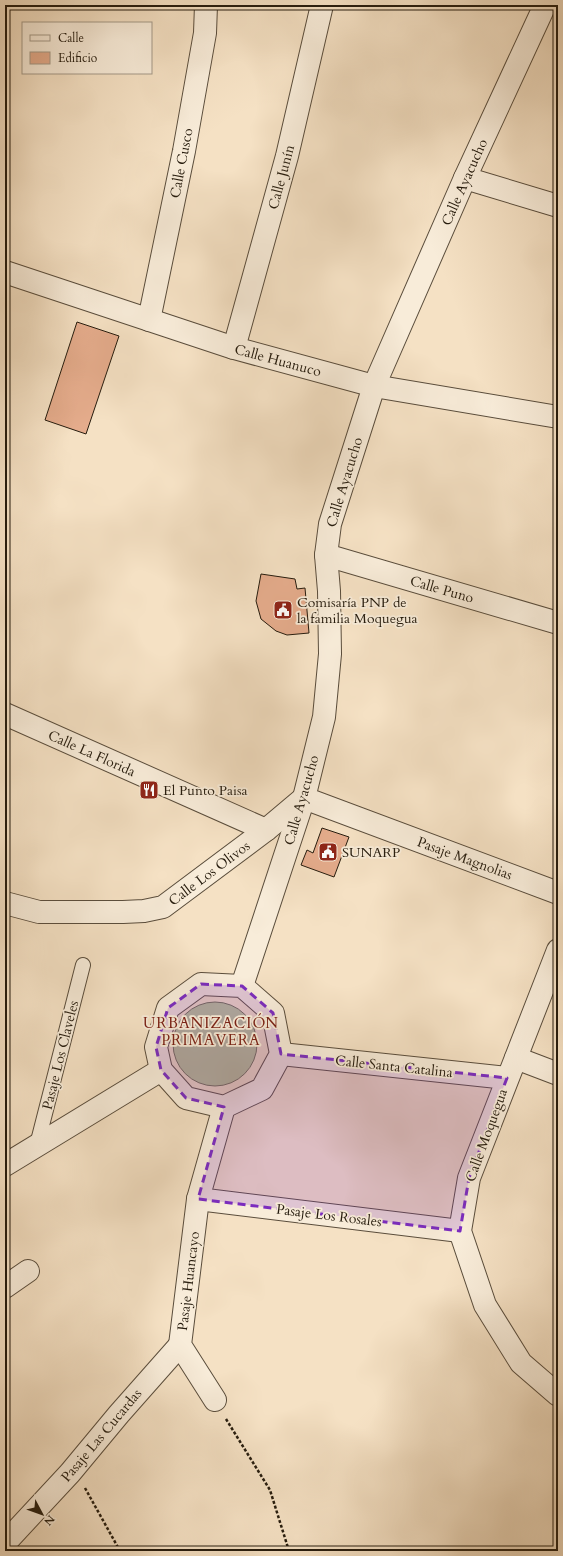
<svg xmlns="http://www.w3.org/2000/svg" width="563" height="1556" viewBox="0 0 563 1556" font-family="Cardo,serif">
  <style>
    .green { fill: #bac395; stroke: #707052 }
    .building { fill: #e5ac8c; stroke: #261c0e }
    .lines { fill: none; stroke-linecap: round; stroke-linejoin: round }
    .lane-casing { stroke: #5a4d3c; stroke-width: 16 }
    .street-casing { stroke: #5a4d3c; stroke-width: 24 }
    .path { stroke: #261c0e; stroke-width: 2.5; stroke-dasharray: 3 2; stroke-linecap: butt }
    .lane { stroke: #f8ecd9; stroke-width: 14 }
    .street { stroke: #f8ecd9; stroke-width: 22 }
    .marked { fill: #7b2cbf; fill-opacity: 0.2; stroke: #7b2cbf; stroke-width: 3; stroke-dasharray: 8 5; stroke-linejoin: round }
    .labels { text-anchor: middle; stroke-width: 3.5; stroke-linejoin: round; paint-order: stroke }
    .street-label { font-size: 14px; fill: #261c0e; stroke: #f8ecd9 }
    .poi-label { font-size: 14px; fill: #261c0e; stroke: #f8ecd9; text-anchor: start }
    .neighbourhood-label { font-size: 15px; letter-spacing: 1px; fill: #7a1f14; stroke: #f8ecd9 }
  </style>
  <rect width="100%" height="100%" fill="#f5e1c4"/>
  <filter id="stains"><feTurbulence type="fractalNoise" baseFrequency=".005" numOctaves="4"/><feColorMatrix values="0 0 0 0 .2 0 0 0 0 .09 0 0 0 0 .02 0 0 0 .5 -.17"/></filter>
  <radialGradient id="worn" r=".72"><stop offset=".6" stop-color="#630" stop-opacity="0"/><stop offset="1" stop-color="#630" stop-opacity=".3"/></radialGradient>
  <circle class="green" cx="215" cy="1044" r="42"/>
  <g class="building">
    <path d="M77 322 119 336 86 434 45 420Z"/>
    <path d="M261 574 295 579 297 589 305 588 309 633 287 635 276 631 261 619 256 601Z"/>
    <path d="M322 828 349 837 334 877 301 865 307 850 313 853Z"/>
  </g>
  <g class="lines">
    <g class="lane-casing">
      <path id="lane" d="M37 1145 83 965"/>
    </g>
    <g class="street-casing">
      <g id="street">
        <path d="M465 178 558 206"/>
        <path d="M5 272 234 348 374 386 558 417"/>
        <path d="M149 320 184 151 205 33 206 5"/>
        <path d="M234 348 287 156 322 5"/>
        <path d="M326 555 558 623"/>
        <path d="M5 714 266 830"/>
        <path d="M304 798 558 893"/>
        <path d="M5 903 39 912H123L144 911 163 907 266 830 304 798"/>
        <path d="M558 950 469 1178 460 1231 485 1305 521 1363 558 1395"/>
        <path d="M201 984 242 986 273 1013 281 1054 262 1089 224 1107 186 1098 161 1070 156 1047 168 1008Z"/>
        <path d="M242 986 304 798 324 717 330 654 329 591 326 555 330 524 374 386 465 178 545 5"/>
        <path d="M281 1054 507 1078"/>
        <path d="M516 1058 558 1074"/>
        <path d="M5 1165 161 1070"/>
        <path d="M198 1199 460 1231"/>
        <path d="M5 1287 28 1271"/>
        <path d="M215 1400 180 1345 198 1199 224 1107"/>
        <path d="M5 1543 70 1473 119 1414 180 1345"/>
      </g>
    </g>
    <g class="path">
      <path d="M226 1419 270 1490 289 1551"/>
      <path d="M85 1488 120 1551"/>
    </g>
    <use href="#lane" class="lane"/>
    <use href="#street" class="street"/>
  </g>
  <path class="marked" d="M201 984 242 986 273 1013 281 1054 507 1078 469 1178 460 1231 198 1199 224 1107 186 1098 161 1070 156 1047 168 1008Z"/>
  <defs>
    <g id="civic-square" transform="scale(1)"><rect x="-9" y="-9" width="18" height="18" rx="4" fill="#8f2418" stroke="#f8ecd9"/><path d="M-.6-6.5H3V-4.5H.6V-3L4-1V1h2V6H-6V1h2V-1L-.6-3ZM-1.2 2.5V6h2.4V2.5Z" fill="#fff"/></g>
    <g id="restaurant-square" transform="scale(1)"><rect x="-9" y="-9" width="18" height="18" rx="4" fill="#8f2418" stroke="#f8ecd9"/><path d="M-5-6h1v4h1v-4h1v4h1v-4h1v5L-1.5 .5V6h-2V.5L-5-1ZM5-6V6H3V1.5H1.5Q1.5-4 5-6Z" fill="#fff"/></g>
  </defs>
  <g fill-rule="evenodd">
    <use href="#civic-square" x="283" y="610"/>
    <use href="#restaurant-square" x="149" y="790"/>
    <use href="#civic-square" x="328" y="852"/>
  </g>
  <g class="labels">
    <g class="street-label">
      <text transform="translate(181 163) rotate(-79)" y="5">Calle Cusco</text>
      <text transform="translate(281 177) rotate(-75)" y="5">Calle Junín</text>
      <text transform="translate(464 182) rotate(-66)" y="5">Calle Ayacucho</text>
      <text transform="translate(278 360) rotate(15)" y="5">Calle Huanuco</text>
      <text transform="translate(344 482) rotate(-73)" y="5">Calle Ayacucho</text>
      <text transform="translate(442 589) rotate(16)" y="5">Calle Puno</text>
      <text transform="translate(92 753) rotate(24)" y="5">Calle La Florida</text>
      <text transform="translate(301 800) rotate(-74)" y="5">Calle Ayacucho</text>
      <text transform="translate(465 858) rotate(20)" y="5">Pasaje Magnolias</text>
      <text transform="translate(209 873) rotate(-37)" y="5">Calle Los Olivos</text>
      <text transform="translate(60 1055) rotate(-76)" y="5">Pasaje Los Claveles</text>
      <text transform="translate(394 1066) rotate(6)" y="5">Calle Santa Catalina</text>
      <text transform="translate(486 1135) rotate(-70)" y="5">Calle Moquegua</text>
      <text transform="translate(329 1215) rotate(7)" y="5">Pasaje Los Rosales</text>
      <text transform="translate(188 1281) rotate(-83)" y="5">Pasaje Huancayo</text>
      <text transform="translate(101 1435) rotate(-50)" y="5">Pasaje Las Cucardas</text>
    </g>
    <g class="poi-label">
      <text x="297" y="607">Comisaría PNP de<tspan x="297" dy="16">la familia Moquegua</tspan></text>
      <text x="163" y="795">El Punto Paisa</text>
      <text x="342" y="857">SUNARP</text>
    </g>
    <g class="neighbourhood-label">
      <text x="211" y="1028">URBANIZACIÓN<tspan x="211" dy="17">PRIMAVERA</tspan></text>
    </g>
  </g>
  <rect width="563" height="1556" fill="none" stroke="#f5e1c4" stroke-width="20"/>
  <rect x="6" y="6" width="551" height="1544" fill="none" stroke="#261c0e" stroke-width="2"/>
  <rect x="10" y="10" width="543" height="1536" fill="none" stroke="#261c0e"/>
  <rect x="22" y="22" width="130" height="52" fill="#f8ecd9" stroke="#a49988"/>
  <rect x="30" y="35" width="20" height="6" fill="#f8ecd9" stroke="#a49988"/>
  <text x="58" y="42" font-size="12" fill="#261c0e">Calle</text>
  <rect x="30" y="52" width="20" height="12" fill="#e5ac8c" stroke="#a49988"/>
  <text x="58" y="62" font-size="12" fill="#261c0e">Edificio</text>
  <g transform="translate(42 1514) rotate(131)" stroke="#f8ecd9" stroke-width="3" paint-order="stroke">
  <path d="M0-3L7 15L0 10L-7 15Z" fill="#261c0e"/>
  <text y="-6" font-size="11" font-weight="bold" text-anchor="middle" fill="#261c0e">N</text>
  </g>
  <rect width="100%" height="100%" filter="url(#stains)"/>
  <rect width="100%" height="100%" fill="url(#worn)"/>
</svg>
